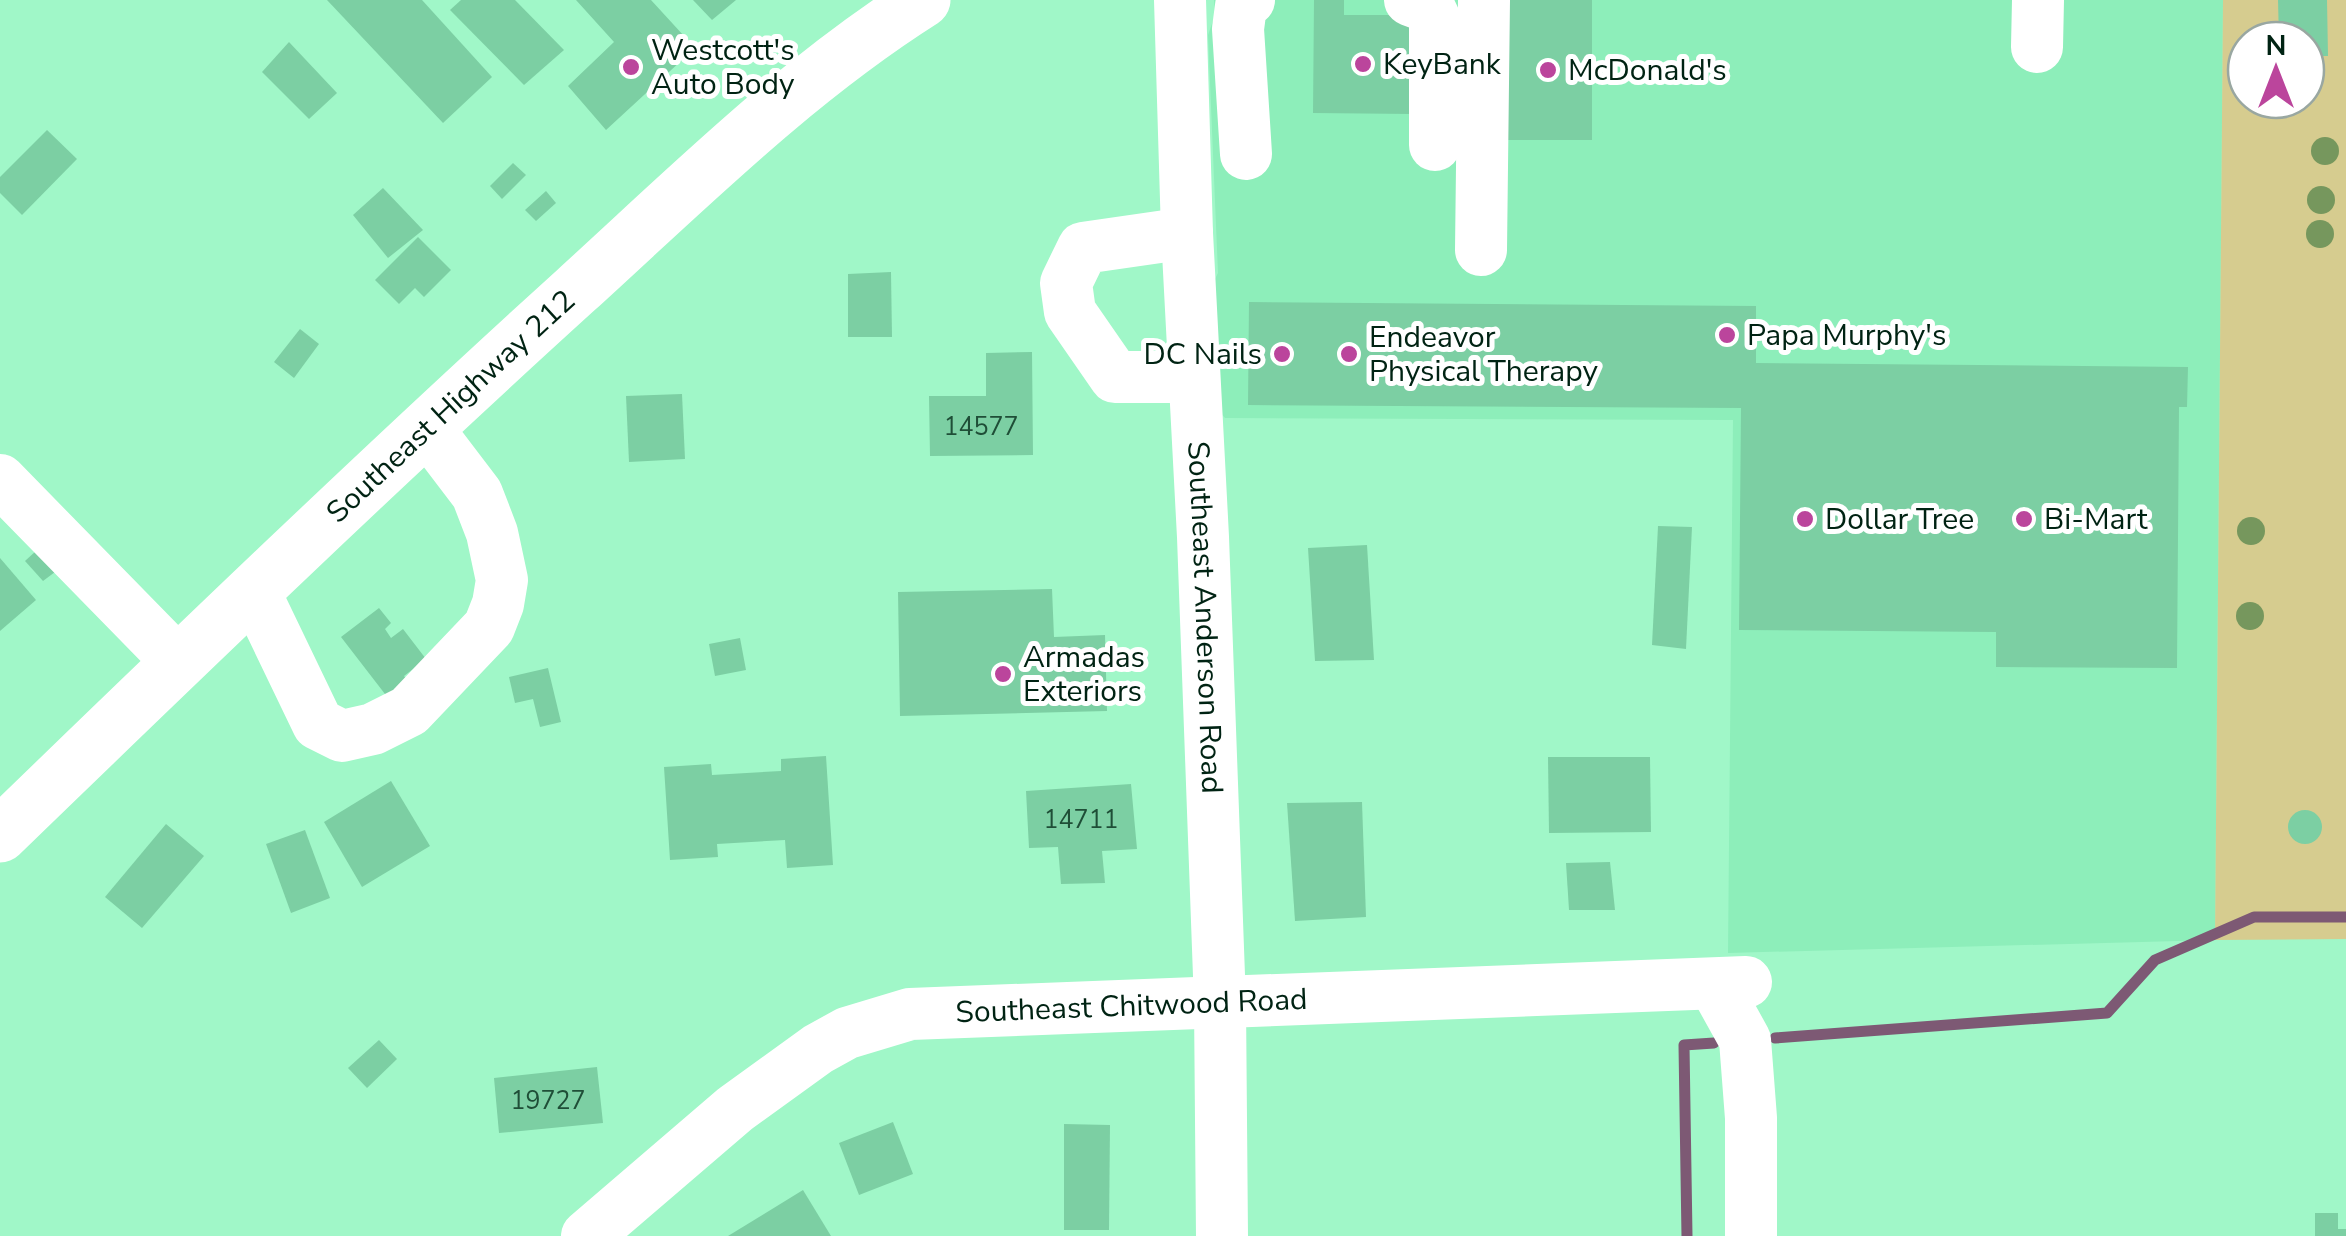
<svg xmlns="http://www.w3.org/2000/svg" width="2346" height="1236" viewBox="0 0 2346 1236" font-family="'Nunito Sans',sans-serif">
  <style>
    .built { fill: #8deeba }
    .green { fill: #d6cc8f; fill-rule: evenodd }
    .lines { fill: none; stroke-linecap: round; stroke-linejoin: round }
    .stream { stroke: #7d5974; stroke-width: 11 }
    .building { fill: #7ccfa3 }
    .minor { stroke: #fff; stroke-width: 52 }
    .highway { stroke: #fff; stroke-width: 55 }
    .tree { fill: #76975d }
    .poi-dot { fill: #bb459c; stroke: #fff; stroke-width: 4 }
    .labels { text-anchor: middle; stroke-width: 10; stroke-linejoin: round; paint-order: stroke }
    .number-label { font-size: 25px; fill: #1f4e37 }
    .poi-label { font-size: 30px; fill: #002313; stroke: #fff; text-anchor: start }
    .street-label { font-size: 30px; fill: #002313; stroke: #fff }
  </style>
  <rect width="100%" height="100%" fill="#a0f7c8"/>
  <path class="built" d="M1214 0H2223L2215 940 1728 953 1733 420 1225 418 1218 410 1213 283 1218 273 1208 35 1215 15Z"/>
  <path class="green" d="M2223 0H2346V939L2215 940ZM2246 40H2306V100H2246Z"/>
  <g class="lines">
    <g class="stream">
      <path d="M1775 1038 2107 1013 2155 960 2254 917H2346"/>
      <path d="M1687 1236 1684 1045 1714 1043"/>
    </g>
  </g>
  <g class="building">
    <path d="M327 0H422L492 77 443 123Z"/>
    <path d="M461 0H515L564 50 524 85 450 10Z"/>
    <path d="M576 0H651L695 48 606 130 568 86 614 42Z"/>
    <path d="M693 0H736L712 20Z"/>
    <path d="M1314 0H1344V15H1414L1413 114 1313 113Z"/>
    <rect x="1505" y="0" width="87" height="140"/>
    <path d="M2278 0H2327L2328 56H2306V40H2279Z"/>
    <path d="M289 42 337 93 309 119 262 72Z"/>
    <path d="M47 130 77 159 22 215 0 193V177Z"/>
    <path d="M513 163 526 175 502 199 490 186Z"/>
    <path d="M383 188 423 230 388 258 353 215Z"/>
    <path d="M546 191 556 203 536 221 525 210Z"/>
    <path d="M418 237 451 270 424 297 415 288 399 304 375 280Z"/>
    <path d="M891 272 892 337H848V274Z"/>
    <path d="M1249 302 1756 306V363L2188 367 2187 407H2179L2177 668 1996 667V632L1739 630 1741 408 1248 405Z"/>
    <path d="M300 329 319 344 294 378 274 362Z"/>
    <path d="M1032 352 1033 455 930 456 929 396H986V353Z"/>
    <path d="M682 394 685 459 629 462 626 396Z"/>
    <path d="M1658 526 1692 527 1686 649 1652 645Z"/>
    <path d="M1367 545 1374 660 1315 661 1308 548Z"/>
    <path d="M37 550 55 572 43 581 25 561Z"/>
    <path d="M0 558 36 600 0 631Z"/>
    <path d="M1052 589 1054 637 1105 635 1107 711 900 716 898 592Z"/>
    <path d="M379 608 391 623 385 629 391 638 403 629 426 659 404 676 416 691 395 707 341 637Z"/>
    <path d="M740 638 746 670 715 676 709 644Z"/>
    <path d="M548 668 561 722 540 727 533 699 515 703 509 677Z"/>
    <path d="M826 756 833 865 787 868 785 840 717 844 718 857 670 860 664 767 711 764 712 775 781 771V759Z"/>
    <path d="M1548 757H1650L1651 832 1549 833Z"/>
    <path d="M391 781 430 846 362 887 324 822Z"/>
    <path d="M1131 784 1137 849 1102 851 1105 883 1061 884 1058 847 1029 848 1026 791Z"/>
    <path d="M1362 802 1366 917 1295 921 1287 803Z"/>
    <circle cx="2305" cy="827" r="17"/>
    <path d="M166 824 204 856 142 928 105 897Z"/>
    <path d="M305 830 330 898 291 913 266 844Z"/>
    <path d="M1610 862 1615 910H1569L1566 863Z"/>
    <path d="M379 1040 397 1059 367 1088 348 1068Z"/>
    <path d="M597 1067 603 1123 499 1133 494 1078Z"/>
    <path d="M893 1122 913 1174 859 1195 839 1143Z"/>
    <path d="M1064 1124 1110 1125 1109 1230H1064Z"/>
    <path d="M803 1190 831 1236H728Z"/>
    <path d="M2315 1213H2338V1229H2346V1236H2315Z"/>
  </g>
  <g class="lines">
    <g class="minor">
      <path id="s1" d="M1180 0 1187 233 1203 537 1220 1003 1222 1236"/>
      <path d="M1410 0 1429 7 1435 20V145"/>
      <path d="M2037 47 2038 0"/>
      <path d="M1246 154 1238 29 1241 6 1249 0"/>
      <path d="M1187 233 1083 248 1066 283 1070 312 1115 377H1194"/>
      <path d="M1481 250 1484 0"/>
      <path d="M0 480 178 662"/>
      <path d="M254 591 318 724 342 736 373 729 409 711 489 627 498 604 502 580 492 533 477 494 426 427"/>
      <path d="M1714 984 1745 1040 1751 1118V1236"/>
      <path id="s2" d="M587 1236 735 1109 818 1049 847 1033 910 1014 1746 982"/>
    </g>
    <path class="highway" id="s3" d="M0 835C190 651 380 468 576 290 687 189 795 81 923 0"/>
  </g>
  <g class="tree">
    <circle cx="2325" cy="151" r="14"/>
    <circle cx="2321" cy="200" r="14"/>
    <circle cx="2320" cy="234" r="14"/>
    <circle cx="2251" cy="531" r="14"/>
    <circle cx="2250" cy="616" r="14"/>
  </g>
  <g class="poi-dot">
    <circle cx="1363" cy="64" r="10"/>
    <circle cx="631" cy="67" r="10"/>
    <circle cx="1548" cy="70" r="10"/>
    <circle cx="1727" cy="335" r="10"/>
    <circle cx="1282" cy="354" r="10"/>
    <circle cx="1349" cy="354" r="10"/>
    <circle cx="1805" cy="519" r="10"/>
    <circle cx="2024" cy="519" r="10"/>
    <circle cx="1003" cy="674" r="10"/>
  </g>
  <g class="labels">
    <g class="number-label">
      <text x="981" y="435">14577</text>
      <text x="1081" y="828">14711</text>
      <text x="548" y="1109">19727</text>
    </g>
    <g class="poi-label">
      <text x="651" y="60">Westcott's<tspan x="651" dy="34">Auto Body</tspan></text>
      <text x="1383" y="74">KeyBank</text>
      <text x="1568" y="80">McDonald's</text>
      <text x="1747" y="345">Papa Murphy's</text>
      <text x="1369" y="347">Endeavor<tspan x="1369" dy="34">Physical Therapy</tspan></text>
      <text x="1262" y="364" text-anchor="end">DC Nails</text>
      <text x="1825" y="529">Dollar Tree</text>
      <text x="2044" y="529">Bi-Mart</text>
      <text x="1023" y="667">Armadas<tspan x="1023" dy="34">Exteriors</tspan></text>
    </g>
    <g class="street-label">
      <text dy="10" stroke="none"><textPath href="#s3" startOffset="622">Southeast Highway 212</textPath></text>
      <text dy="10" stroke="none"><textPath href="#s1" startOffset="618">Southeast Anderson Road</textPath></text>
      <text dy="10" stroke="none"><textPath href="#s2" startOffset="618">Southeast Chitwood Road</textPath></text>
    </g>
  </g>
  <g transform="translate(2276 70)"><circle r="48" fill="#ffffff" stroke="#99a7a1" stroke-width="2.5"/>
  <path d="M0-8L18 38L0 25L-18 38Z" fill="#bb459c"/>
  <text y="-15" font-size="28" font-weight="bold" text-anchor="middle" fill="#002313">N</text>
  </g>
</svg>
